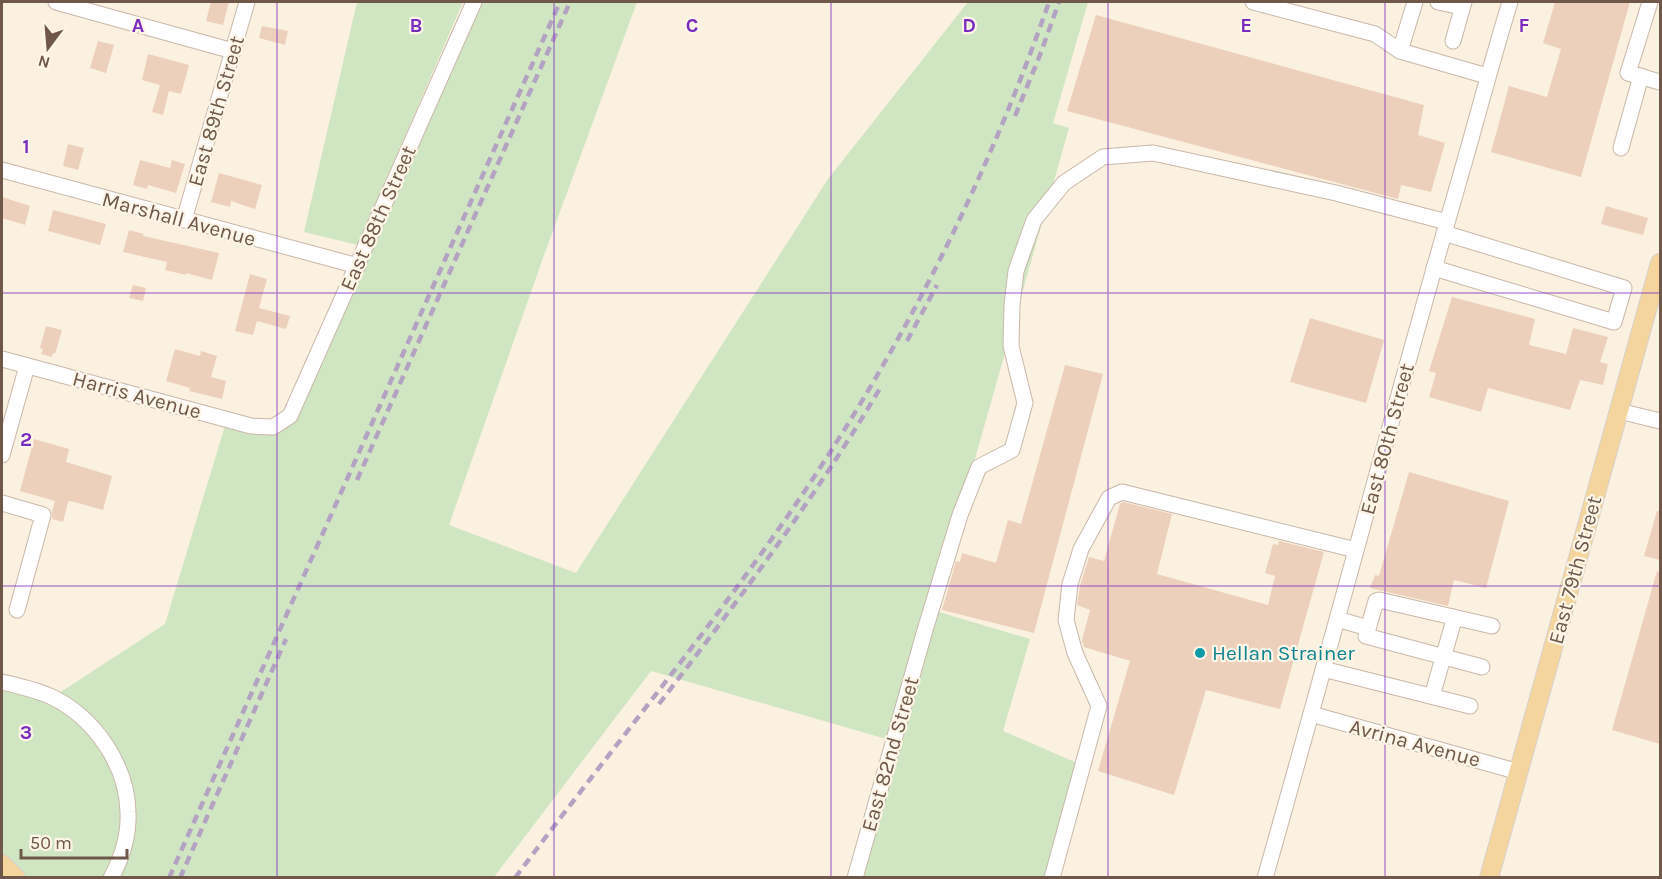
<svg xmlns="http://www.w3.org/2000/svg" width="1662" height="879" viewBox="0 0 1662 879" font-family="Karla,sans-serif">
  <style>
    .green { fill: #d0e6c2 }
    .building { fill: #edd0bb }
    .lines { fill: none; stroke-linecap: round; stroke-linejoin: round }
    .minor-casing { stroke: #c9b8a9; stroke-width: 17 }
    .major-casing { stroke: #d7d0cc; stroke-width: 20 }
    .minor { stroke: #fff; stroke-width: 15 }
    .major { stroke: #f4d59e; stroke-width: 18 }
    .rail { stroke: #b3a2c1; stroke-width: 4.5; stroke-dasharray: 9 6; stroke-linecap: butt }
    .grid { fill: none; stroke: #7b2cbf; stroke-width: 1.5; stroke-opacity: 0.55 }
    .culture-dot { fill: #0f9aa8; stroke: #fdf5e7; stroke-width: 2 }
    .labels { text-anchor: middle; stroke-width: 4.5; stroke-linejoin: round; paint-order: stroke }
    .street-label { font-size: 21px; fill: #6f584a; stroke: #fdf5e7 }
    .culture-label { font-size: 21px; fill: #0d838f; stroke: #fdf5e7; text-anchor: start }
    .grid-label { font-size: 20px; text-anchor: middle; font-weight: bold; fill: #7b2cbf; stroke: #fdf5e7; stroke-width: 4.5; stroke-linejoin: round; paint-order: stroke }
  </style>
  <rect width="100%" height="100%" fill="#faf1e1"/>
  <g class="green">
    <path d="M357 2H463L358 245 304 232Z"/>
    <path d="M474 2H637L543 258 449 525 576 573 828 179 968 2H1088L1053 123 1069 128 932 610 1030 639 1003 731 1084 766 1052 877H855L893 741 651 671 494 877H16L2 864V682L53 697 165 624 227 419 251 426 290 416Z"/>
  </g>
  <g class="building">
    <path d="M211 2H229L223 25 206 21Z"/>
    <path d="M1555 2H1630L1581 177 1491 152 1509 86 1547 97 1561 49 1543 43Z"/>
    <path d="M1096 15 1424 105 1418 135 1445 143 1431 192 1401 185 1398 199 1067 111Z"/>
    <path d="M262 26 288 31 285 45 259 38Z"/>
    <path d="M98 41 114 45 106 73 90 68Z"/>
    <path d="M148 54 189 65 181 94 169 91 163 115 152 112 160 85 142 80Z"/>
    <path d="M68 144 84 148 78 170 63 166Z"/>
    <path d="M140 160 170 168 172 160 185 164 176 193 148 185 147 189 133 185Z"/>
    <path d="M219 173 262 185 255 209 231 201 230 207 211 202Z"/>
    <path d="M2 197 30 206 25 225 2 218Z"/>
    <path d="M1606 206 1648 218 1643 235 1601 224Z"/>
    <path d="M53 210 106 224 100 245 48 231Z"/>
    <path d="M129 230 144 234 143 236 219 253 212 280 186 273V275L165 270 167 262 123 252Z"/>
    <path d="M250 274 267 279 259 308 290 316 286 329 257 321 253 335 235 331Z"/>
    <path d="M133 285 146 288 143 301 129 298Z"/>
    <path d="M1452 297 1535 319 1529 345 1566 354 1573 328 1608 337 1600 362 1608 364 1603 385 1580 380 1570 410 1488 388 1481 412 1429 397 1436 373 1429 371Z"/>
    <path d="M1310 318 1384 340 1366 403 1290 382Z"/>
    <path d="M46 326 62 330 55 354 53 353 52 357 41 354 43 349 40 348Z"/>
    <path d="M175 349 200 356 201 351 217 356 211 377 226 381 222 399 189 391 190 388 166 381Z"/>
    <path d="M1065 365 1103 374 1034 633 942 610 956 561 960 562 962 553 996 563 1008 520 1021 524Z"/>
    <path d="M34 439 69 449 66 462 112 476 103 510 71 501 68 502 63 522 52 519V512L55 501 20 491Z"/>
    <path d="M1409 472 1509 501 1486 588 1454 580 1448 606 1370 588 1375 575 1379 576Z"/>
    <path d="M1123 502 1172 514 1157 574 1268 605 1275 576 1265 573 1273 544 1278 545 1279 541 1324 552 1280 709 1206 690 1174 795 1098 771 1130 661 1084 647 1082 640 1090 610 1077 605 1080 586 1089 557 1104 561 1120 504Z"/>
    <path d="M1657 511H1660V560L1644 556Z"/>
    <path d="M1657 571 1660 572V744L1612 730Z"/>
  </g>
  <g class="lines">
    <g class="minor-casing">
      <g id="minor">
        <path d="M56 2 233 51"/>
        <path d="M1253 2 1375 34 1400 51"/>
        <path d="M1415 2 1400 51 1487 76"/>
        <path d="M1438 2 1462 7"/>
        <path d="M1650 2 1628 73 1660 82"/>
        <path d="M1453 41 1464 2"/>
        <path d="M1621 148 1641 76"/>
        <path d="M2 170 358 266"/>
        <path d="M184 220 247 2"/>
        <path d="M1434 268 1614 322 1624 288 1444 233"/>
        <path d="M2 359 251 426 273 427 290 416 474 2"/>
        <path d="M1619 411 1660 421"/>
        <path d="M2 455 27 366"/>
        <path d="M2 503 43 515 17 610"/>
        <path d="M1453 617 1492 626"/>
        <path d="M1337 619 1368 628"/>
        <path d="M1323 669 1470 706"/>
        <path d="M2 682C19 686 38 690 54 698 95 719 127 765 128 812 129 834 122 858 111 878"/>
        <path d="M1432 696 1454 620 1453 617 1379 600 1376 601 1366 636 1482 667"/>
        <path d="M1311 714 1519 772"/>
        <path d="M855 878 925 630 960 515 979 467 1012 450 1025 403 1011 346 1012 305 1016 271 1034 220 1064 183 1103 157 1153 153 1336 193 1447 222"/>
        <path d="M1052 878 1099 706 1075 653 1066 620 1070 584 1081 549 1109 498 1122 492 1356 550"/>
        <path d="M1265 878C1333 639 1396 399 1465 160 1480 107 1494 54 1510 2"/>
      </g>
    </g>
    <g class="major-casing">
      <g id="major">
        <path d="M2 864 16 878"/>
        <path d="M1489 878 1660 263"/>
      </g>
    </g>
    <use href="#minor" class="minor"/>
    <use href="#major" class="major"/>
    <g class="rail">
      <path d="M1015 116 1040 55 1059 2"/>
      <path d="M907 341 937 285"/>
      <path d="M357 480 570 2"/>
      <path d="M659 704C738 601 816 497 882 385"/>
      <path d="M169 878 560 2"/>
      <path d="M180 878 286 639"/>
      <path d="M515 878C613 746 719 620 810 483 910 333 990 171 1049 2"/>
    </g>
  </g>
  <path class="grid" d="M277 2V878M554 2V878M831 2V878M1108 2V878M1385 2V878M2 293H1660M2 586H1660"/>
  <circle class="culture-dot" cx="1200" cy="653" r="6"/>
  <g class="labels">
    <g class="street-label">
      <text transform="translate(216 111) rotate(-74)" y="7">East 89th Street</text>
      <text transform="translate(378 218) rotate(-66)" y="7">East 88th Street</text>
      <text transform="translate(179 219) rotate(15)" y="7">Marshall Avenue</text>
      <text transform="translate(137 395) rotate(15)" y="7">Harris Avenue</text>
      <text transform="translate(1387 439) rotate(-75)" y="7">East 80th Street</text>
      <text transform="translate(1575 570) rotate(-75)" y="7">East 79th Street</text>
      <text transform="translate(1415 743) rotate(15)" y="7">Avrina Avenue</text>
      <text transform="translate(890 754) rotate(-74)" y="7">East 82nd Street</text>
    </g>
    <g class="culture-label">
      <text x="1212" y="660">Hellan Strainer</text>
    </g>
  </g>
  <g class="grid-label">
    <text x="138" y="32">A</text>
    <text x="416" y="32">B</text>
    <text x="692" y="32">C</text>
    <text x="969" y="32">D</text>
    <text x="1246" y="32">E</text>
    <text x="1524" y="32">F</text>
    <text x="26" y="153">1</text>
    <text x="26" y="446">2</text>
    <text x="26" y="739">3</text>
  </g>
  <rect width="1662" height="879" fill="none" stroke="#6f584a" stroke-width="6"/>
  <g transform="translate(48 48) rotate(196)" stroke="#fdf5e7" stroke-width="4.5" paint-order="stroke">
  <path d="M0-4.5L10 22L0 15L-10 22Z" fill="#6f584a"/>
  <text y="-9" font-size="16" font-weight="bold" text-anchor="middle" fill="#6f584a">N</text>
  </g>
  <path d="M21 849v9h106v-9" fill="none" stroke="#6f584a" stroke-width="3"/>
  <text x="30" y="849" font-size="18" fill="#6f584a" stroke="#fdf5e7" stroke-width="4.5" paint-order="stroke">50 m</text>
</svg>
